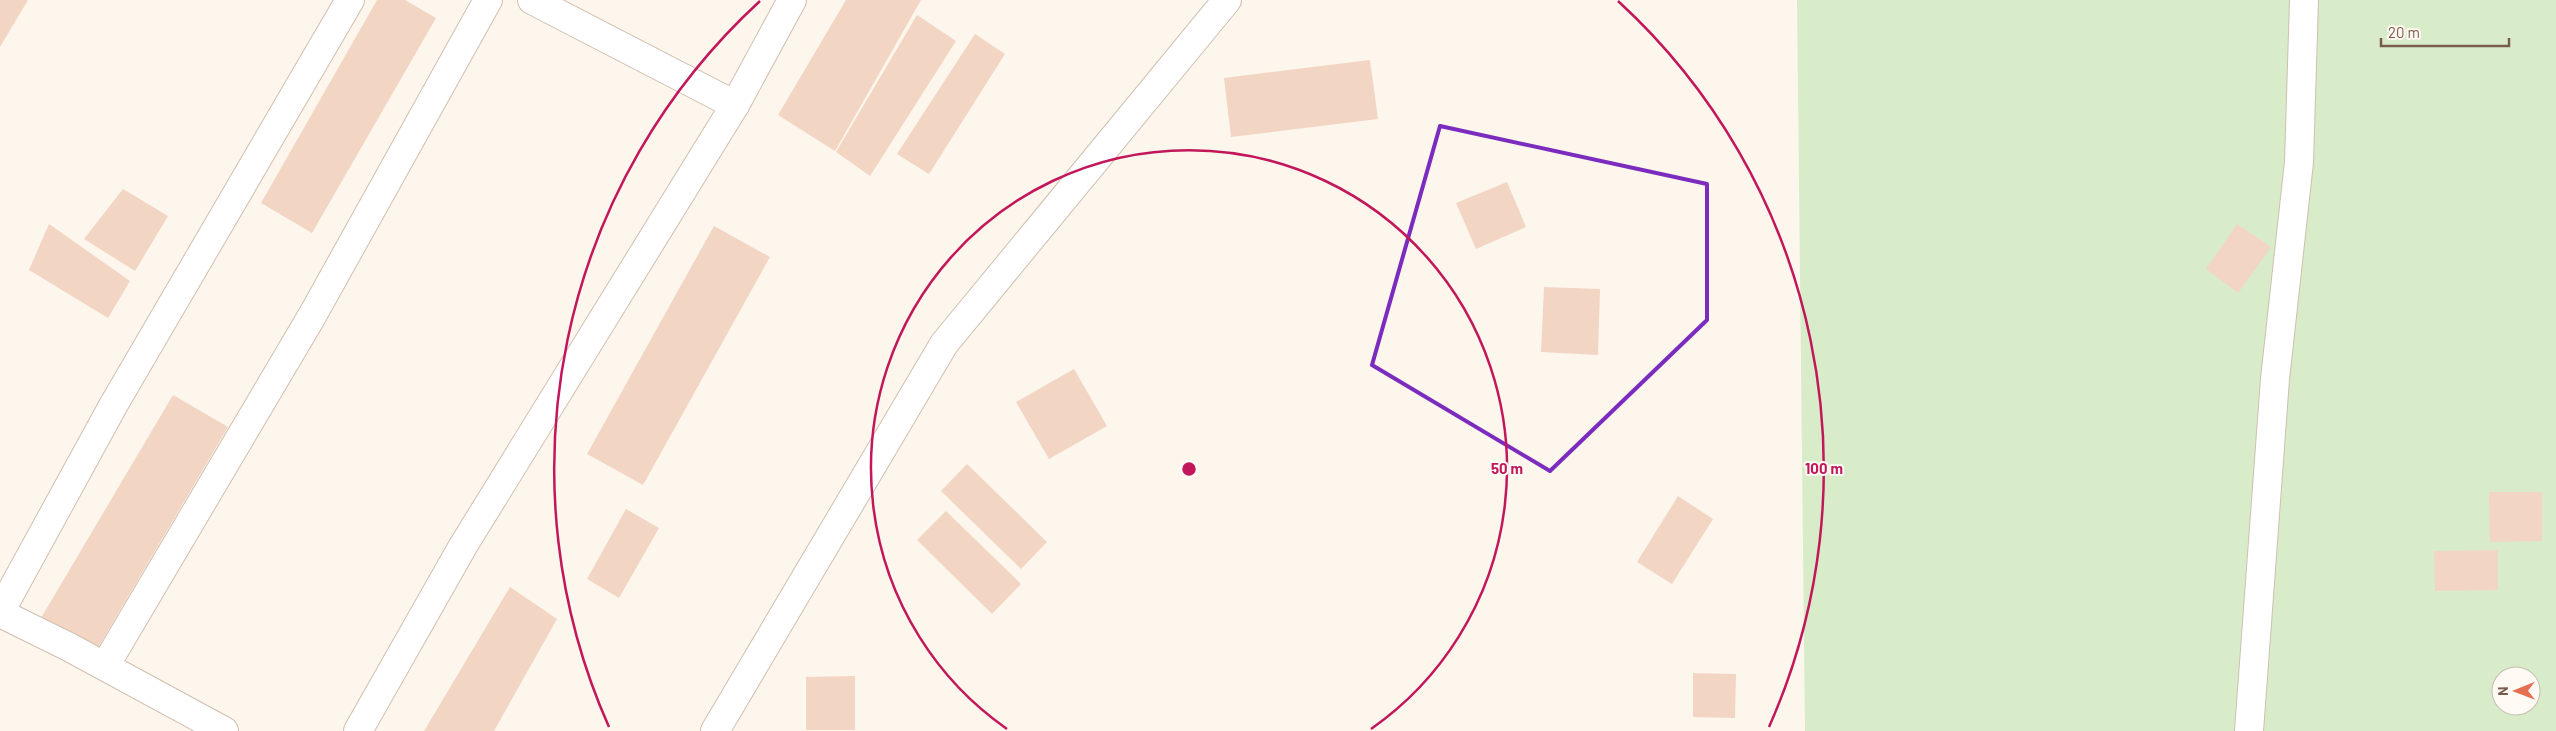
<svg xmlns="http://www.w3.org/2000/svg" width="2556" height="731" viewBox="0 0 2556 731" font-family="Barlow,sans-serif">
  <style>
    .green { fill: #d8ecc9; fill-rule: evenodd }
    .building { fill: #f3d5c3 }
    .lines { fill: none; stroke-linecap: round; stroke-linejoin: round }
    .minor-casing { stroke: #d1beb0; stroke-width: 30 }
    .minor { stroke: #fff; stroke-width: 28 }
    .marked { fill: none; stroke: #7b2cbf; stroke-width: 4; stroke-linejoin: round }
    .ring { fill: none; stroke: #c2185b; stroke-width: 2.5 }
    .centre { fill: #c2185b; stroke: #fffaf3; stroke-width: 2.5 }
    .ring-label { font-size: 15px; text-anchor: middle; font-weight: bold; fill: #c2185b; stroke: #fffaf3; stroke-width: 4; stroke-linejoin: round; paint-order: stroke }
  </style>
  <rect width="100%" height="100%" fill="#fdf6ec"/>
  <path class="green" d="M1797 0H2556V731H1805ZM2501 676H2531V706H2501Z"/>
  <g class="building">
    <path d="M0 0H28L0 47Z"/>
    <path d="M377 0H405L436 18 312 233 261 203Z"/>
    <path d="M846 0H921L835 151 778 115Z"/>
    <path d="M917 15 956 41 870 176 836 152Z"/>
    <path d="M975 34 1005 54 929 174 897 154Z"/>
    <path d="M1370 60 1378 119 1231 137 1224 78Z"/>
    <path d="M1507 182 1526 227 1476 249 1456 203Z"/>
    <path d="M123 189 168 216 135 271 84 239Z"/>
    <path d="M49 224 130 281 108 318 29 270Z"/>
    <path d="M2237 224 2271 247 2238 293 2206 269Z"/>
    <path d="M714 226 770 257 643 485 587 454Z"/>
    <path d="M1544 287 1600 289 1598 355 1541 352Z"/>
    <path d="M1074 369 1107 426 1049 459 1016 402Z"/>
    <path d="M173 395 228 427 96 651 41 618Z"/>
    <path d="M967 464 1047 542 1021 569 941 491Z"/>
    <path d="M2489 492H2542V541L2490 542Z"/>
    <path d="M1678 496 1713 519 1672 584 1637 562Z"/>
    <path d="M626 509 659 528 619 598 587 579Z"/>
    <path d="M946 511 1021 584 992 614 917 540Z"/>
    <path d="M2498 550V590L2435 591 2434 551Z"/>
    <path d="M510 587 557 619 494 731H424Z"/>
    <path d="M1693 673 1736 674 1735 718 1693 717Z"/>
    <path d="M855 676V730H806V677Z"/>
  </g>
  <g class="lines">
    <g class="minor-casing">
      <g id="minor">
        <path d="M532 0 735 105"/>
        <path d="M0 612 114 404 350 0"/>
        <path d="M0 613 69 647 224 731"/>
        <path d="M105 666 312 316 488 0"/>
        <path d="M358 731 463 546 735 105 792 0"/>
        <path d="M715 731 944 344 1227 0"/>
        <path d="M2249 731 2275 379 2299 162 2304 0"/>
      </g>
    </g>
    <use href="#minor" class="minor"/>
  </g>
  <path class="marked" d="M1440 126 1707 184V320L1550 471 1372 365Z"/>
  <g class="ring">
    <path d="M1007 729A318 318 0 1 1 1371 729"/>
    <path d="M609 727A635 635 0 0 1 760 1M1618 1A635 635 0 0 1 1769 727"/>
  </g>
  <circle cx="1189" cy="469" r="8" class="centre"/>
  <g class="ring-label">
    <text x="1507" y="474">50 m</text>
    <text x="1824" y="474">100 m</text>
  </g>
  <g transform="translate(2516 691) rotate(269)"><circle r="24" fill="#fffaf3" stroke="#cabbb1"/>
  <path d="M0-4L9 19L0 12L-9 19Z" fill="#e76f51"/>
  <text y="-8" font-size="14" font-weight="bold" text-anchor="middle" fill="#7a5c4d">N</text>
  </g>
  <path d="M2381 38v8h128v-8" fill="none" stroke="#7a5c4d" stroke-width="2.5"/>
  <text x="2388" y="38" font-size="15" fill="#7a5c4d" stroke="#fffaf3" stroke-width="4" paint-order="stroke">20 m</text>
</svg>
